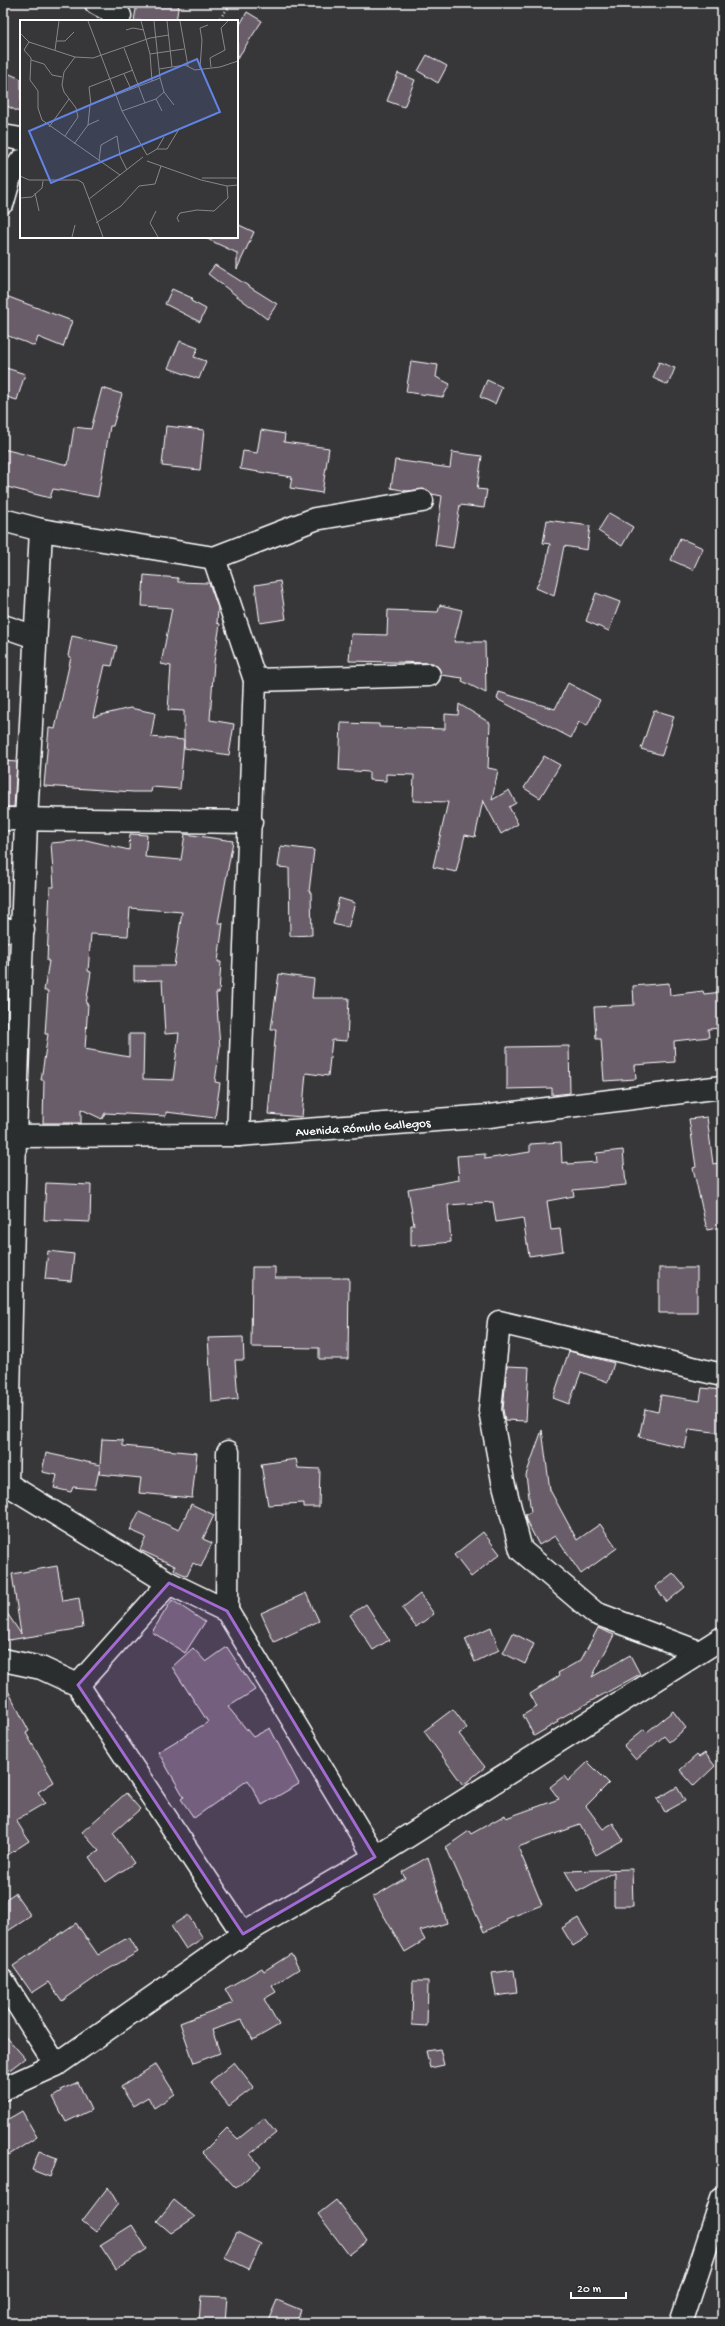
<svg xmlns="http://www.w3.org/2000/svg" width="725" height="2326" viewBox="0 0 725 2326" font-family="'Gochi Hand',sans-serif">
  <style>
    .building { fill: #695d6b; stroke: #fff; fill-rule: evenodd }
    .lines { fill: none; stroke-linecap: round; stroke-linejoin: round }
    .minor-casing { stroke: #fff; stroke-width: 25 }
    .secondary-casing { stroke: #fff; stroke-width: 25 }
    .path { stroke: #fff; stroke-width: 2.5; stroke-dasharray: 1 3; stroke-linecap: butt }
    .minor { stroke: #2a2d2e; stroke-width: 22 }
    .secondary { stroke: #2a2d2e; stroke-width: 22 }
    .marked { fill: #a36bd2; fill-opacity: 0.2; stroke: #a36bd2; stroke-width: 3; stroke-linejoin: round }
    .labels { text-anchor: middle; stroke-width: 3; stroke-linejoin: round; paint-order: stroke }
    .street-label { font-size: 13px; fill: #fff; stroke: #2a2d2e }
    .inset-road { fill: none; stroke: #878789; stroke-width: 1 }
    .view { fill: #6183e4; fill-opacity: 0.15; stroke: #6183e4; stroke-width: 2 }
    .inset-edge { fill: none; stroke: #fff; stroke-width: 2 }
  </style>
  <rect width="100%" height="100%" fill="#37373a"/>
  <filter id="ink" filterUnits="userSpaceOnUse"><feTurbulence type="fractalNoise" baseFrequency=".025" numOctaves="2"/><feDisplacementMap in="SourceGraphic" scale="8" xChannelSelector="R" yChannelSelector="G"/><feConvolveMatrix kernelMatrix="1 2 1 2 8 2 1 2 1" color-interpolation-filters="sRGB"/></filter>
  <g filter="url(#ink)">
    <g class="building">
      <path d="M137 3H179L176 21H134Z"/>
      <path d="M247 12 262 21 237 59V30Z"/>
      <path d="M427 55 447 66 438 83 418 71Z"/>
      <path d="M3 71 21 79V113L3 104Z"/>
      <path d="M398 73 415 80 404 107 387 101Z"/>
      <path d="M237 224 254 232 237 269V253L203 237H237Z"/>
      <path d="M215 265 277 304 267 319 208 274Z"/>
      <path d="M172 289 192 298 191 301 206 309 200 322 165 304Z"/>
      <path d="M6 296 72 321 63 347 38 337 35 346 3 334V304Z"/>
      <path d="M180 341 198 348 194 357 206 361 199 379 168 368Z"/>
      <path d="M411 361 438 365 436 377 450 384 443 397 406 392Z"/>
      <path d="M659 362 675 368 668 385 653 378Z"/>
      <path d="M3 367 25 374 17 400 3 396Z"/>
      <path d="M487 380 502 387 495 404 480 397Z"/>
      <path d="M102 388 122 394 113 426H110L98 497 53 489 50 498 3 486V449L68 465 74 427 91 429Z"/>
      <path d="M166 426 204 430 200 470 162 466Z"/>
      <path d="M261 430 285 434 284 442 329 448 322 493 290 488 292 477 240 469 243 451 257 453Z"/>
      <path d="M452 452 482 456 477 489 487 490 484 508 460 505 453 548 435 545 442 496 432 494 426 489 407 491 391 488 395 460 450 468Z"/>
      <path d="M609 513 633 527 622 546 598 531Z"/>
      <path d="M547 520 590 526 587 550 564 546 554 596 536 588 546 564 550 544 543 543Z"/>
      <path d="M680 538 703 548 693 570 671 560Z"/>
      <path d="M144 575 178 578V582L209 583 218 608 217 623 220 624 214 662 210 720 234 724 229 755 184 748V711L168 710 171 666 161 664 172 608 142 606Z"/>
      <path d="M280 581 286 619 260 623 255 585Z"/>
      <path d="M596 593 620 602 609 631 586 621Z"/>
      <path d="M440 605 462 610 454 642H485L486 693 462 681 463 678 441 675 439 668 433 663 349 661 351 634 387 635 388 610 438 612Z"/>
      <path d="M72 636 117 646 112 666 105 665 93 717 130 708 155 713 151 737 184 740 180 789 152 787 151 792H133L44 786 49 728 55 729 71 657 68 656Z"/>
      <path d="M568 683 600 700 587 726 579 722 571 738 497 699 499 692 555 709Z"/>
      <path d="M459 704 490 723 488 768 498 770 492 800 509 790 516 803 509 807 518 824 501 834 483 800 475 837 465 835 456 872 433 867 448 802 413 801 414 775 386 774V781L369 780V772L339 770 341 723 379 724V727L445 729V714L458 715Z"/>
      <path d="M654 710 674 716 662 755 641 749Z"/>
      <path d="M544 756 560 765 540 798 524 788Z"/>
      <path d="M3 761 17 762 14 807H3Z"/>
      <path d="M130 834 147 835 145 857 181 860 185 834 233 841 218 923H223L218 962H221L219 993H216L220 1047 215 1082 220 1083 215 1118 166 1112V1116L105 1113 102 1119 81 1109V1123H43L44 1080H41L48 1034H45L48 991H44L49 961H47L50 887H54L51 843 86 840 129 850ZM130 908 182 912 174 966H134V981L162 980 165 1034 179 1033 173 1080 143 1079 144 1034H129V1057L85 1049 88 1004H86L91 972 88 971 91 934 128 936Z"/>
      <path d="M281 846 314 850 309 892H311L312 935 290 936 289 868 278 867Z"/>
      <path d="M339 898 355 903 348 928 333 924Z"/>
      <path d="M279 974 314 979 312 998H349L347 1041 332 1040 328 1076 306 1073 302 1117 268 1114 276 1029H271Z"/>
      <path d="M669 983 670 995 703 991 704 994 722 992V1028L708 1029 709 1037 674 1041 675 1062 635 1065 636 1079 604 1081 601 1039H596L594 1007 634 1005 633 986Z"/>
      <path d="M569 1046 570 1093 552 1095V1088L507 1089V1047Z"/>
      <path d="M707 1117 713 1164 722 1162V1227L707 1230 693 1168 696 1167 689 1119Z"/>
      <path d="M561 1142 562 1163 568 1162V1164L597 1162 596 1153 623 1150 626 1185 573 1190 574 1196 547 1201 551 1230 560 1229 563 1251 529 1256 523 1218 496 1222 493 1202 448 1205 451 1242 411 1246V1225H414L408 1189 459 1180 457 1156 485 1154V1159L530 1152V1144Z"/>
      <path d="M46 1183 91 1185 90 1222 44 1220Z"/>
      <path d="M48 1251 74 1254 71 1281 45 1279Z"/>
      <path d="M252 1267H275V1278H349L348 1359H319V1348L251 1347Z"/>
      <rect x="659" y="1268" width="38" height="45"/>
      <path d="M243 1337 244 1360H235L238 1399 212 1402 208 1338Z"/>
      <path d="M569 1351 614 1363 608 1382 581 1372 569 1404 553 1398Z"/>
      <path d="M507 1366 529 1367 526 1421 505 1420 503 1410Z"/>
      <path d="M702 1388 722 1390V1433L689 1429 685 1448 639 1437 645 1409 658 1412 661 1395 700 1401Z"/>
      <path d="M542 1430 550 1490 577 1540 600 1524 617 1548 581 1574 555 1536 539 1545 526 1520 525 1515 531 1512 526 1475Z"/>
      <path d="M102 1439 123 1440V1446L197 1453 192 1498 139 1493 141 1478 99 1474 100 1466 95 1489 73 1487 71 1492 54 1488 57 1475 42 1472 46 1453 100 1465Z"/>
      <path d="M296 1459 298 1468 320 1469 319 1507H304V1503L268 1505 261 1464Z"/>
      <path d="M191 1504 214 1515 203 1539 212 1543 201 1567 193 1563 187 1576 174 1570 175 1566 140 1550 146 1537 130 1530 139 1512 179 1530Z"/>
      <path d="M483 1532 500 1554 471 1577 454 1555Z"/>
      <path d="M57 1566 63 1601 79 1598 83 1628 3 1641V1607L21 1634 12 1574Z"/>
      <path d="M673 1573 685 1587 667 1602 655 1587Z"/>
      <path d="M306 1593 319 1621 274 1642 261 1613Z"/>
      <path d="M420 1594 434 1614 416 1627 402 1608Z"/>
      <path d="M172 1600 205 1622 185 1653 152 1632Z"/>
      <path d="M366 1604 389 1640 373 1650 350 1615Z"/>
      <path d="M491 1627 499 1650 475 1662 465 1639Z"/>
      <path d="M598 1628 614 1635 592 1677 630 1655 640 1674 557 1720 558 1722 534 1736 523 1715 537 1707 530 1694 559 1676 558 1673 581 1660Z"/>
      <path d="M513 1633 534 1644 525 1664 503 1653Z"/>
      <path d="M227 1647 255 1690 228 1707 253 1737 270 1728 299 1784 262 1805 248 1780 194 1818 181 1799 184 1797 158 1752 208 1722 172 1667 193 1648 206 1662Z"/>
      <path d="M3 1681 29 1731 26 1733 54 1782 38 1792 45 1803 16 1820 29 1841 3 1858Z"/>
      <path d="M453 1709 467 1728 459 1734 485 1767 463 1785 424 1731Z"/>
      <path d="M673 1711 686 1728 669 1742 664 1736 636 1760 624 1746 644 1729 647 1732Z"/>
      <path d="M705 1753 715 1766 694 1786 680 1770 697 1755 699 1757Z"/>
      <path d="M588 1762 609 1783 586 1806 603 1829 613 1823 623 1840 596 1855 580 1825 518 1847 542 1905 506 1919 507 1921 484 1932 446 1847 469 1831 471 1834 505 1815 506 1818 559 1799 550 1787 564 1776 568 1781Z"/>
      <path d="M677 1787 685 1801 665 1812 657 1799Z"/>
      <path d="M126 1793 140 1809 113 1833 134 1863 106 1882 89 1857 99 1851 82 1832Z"/>
      <path d="M428 1857 447 1923 420 1931 425 1940 405 1952 373 1897 405 1878 402 1872Z"/>
      <path d="M632 1869 633 1906H614V1872L577 1892 565 1871Z"/>
      <path d="M15 1893 31 1916 8 1931 3 1923V1901Z"/>
      <path d="M188 1915 203 1938 186 1949 171 1926Z"/>
      <path d="M578 1918 589 1936 573 1946 562 1928Z"/>
      <path d="M76 1923 98 1955 129 1937 138 1952 102 1973 62 2001 49 1982 32 1993 13 1966Z"/>
      <path d="M291 1954 299 1969 272 1986 276 1992 264 1999 279 2025 253 2040 242 2020 212 2030 220 2053 194 2063 180 2023 233 2003 225 1989 262 1968 264 1971Z"/>
      <path d="M514 1970 517 1993 496 1996 492 1973Z"/>
      <path d="M413 1981H428L427 2026 412 2025Z"/>
      <path d="M3 2033 25 2058 3 2075Z"/>
      <path d="M440 2049 444 2065 430 2068 426 2051Z"/>
      <path d="M234 2062 254 2087 229 2106 210 2082Z"/>
      <path d="M156 2064 175 2094 154 2108 148 2097 133 2106 121 2087Z"/>
      <path d="M78 2082 91 2110 66 2122 53 2097 61 2092 60 2090Z"/>
      <path d="M22 2111 37 2137 9 2155 3 2145V2122Z"/>
      <path d="M264 2118 276 2133 250 2154 261 2167 236 2188 202 2153 227 2128 238 2139Z"/>
      <path d="M39 2151 57 2158 50 2177 32 2170Z"/>
      <path d="M108 2187 118 2204 96 2232 82 2221Z"/>
      <path d="M174 2200 195 2217 171 2233 157 2221Z"/>
      <path d="M336 2200 367 2241 349 2255 318 2214Z"/>
      <path d="M132 2225 147 2249 116 2269 100 2245Z"/>
      <path d="M237 2232 261 2244 249 2269 224 2257Z"/>
      <path d="M201 2296 227 2297 225 2323H199Z"/>
      <path d="M277 2300 301 2310 296 2323H267Z"/>
    </g>
    <g class="lines">
      <g class="minor-casing">
        <g id="minor">
          <path d="M96 3 120 16"/>
          <path d="M3 136 21 139"/>
          <path d="M3 202 10 177 21 161"/>
          <path d="M3 520 41 530 214 558 315 519 422 501"/>
          <path d="M41 530 26 821 15 1137 7 1484 169 1583 227 1611 375 1857"/>
          <path d="M214 558 255 680 238 1135"/>
          <path d="M3 626 35 637"/>
          <path d="M255 680 429 675"/>
          <path d="M3 819 251 822"/>
          <path d="M3 930H23"/>
          <path d="M3 1136 238 1135 489 1116 722 1087"/>
          <path d="M227 1611 228 1452"/>
          <path d="M699 1652 595 1613 521 1550 503 1481 490 1410 499 1322 722 1375"/>
          <path d="M3 1660 41 1668 78 1685 243 1934"/>
          <path d="M78 1685 169 1583"/>
          <path d="M3 1981 56 2065"/>
          <path d="M3 2089 56 2065 243 1934 375 1857 722 1638"/>
        </g>
      </g>
      <g class="secondary-casing">
        <path id="secondary" d="M681 2323 722 2199"/>
      </g>
      <path class="path" d="M217 21 232 4"/>
      <use href="#minor" class="minor"/>
      <use href="#secondary" class="secondary"/>
    </g>
  </g>
  <path class="marked" d="M169 1583 227 1611 375 1857 243 1934 78 1685Z"/>
  <g class="labels">
    <g class="street-label">
      <text transform="translate(363 1126) rotate(-4)" y="5">Avenida Rómulo Gallegos</text>
    </g>
  </g>
  <g transform="translate(20 20)">
    <rect width="218" height="218" fill="#37373a"/>
    <path class="inset-road" d="M68 1 102 91 127 135 137 129H147L159 109M121 1 130 34 132 61M134 1 140 58 144 72 154 85M147 1 152 47M160 1 168 46M106 10 113 8 124 10M0 13 9 22 55 37 73 38 130 18 149 15M37 21H45L54 12M9 22 4 30 11 38 10 60 18 71V88L22 100 100 155M104 28 125 83M35 30 39 1M130 34 164 29M11 40 24 44 32 55 42 57M191 47 190 38 205 30 201 8 208 1M180 48 182 20 180 8 188 5M139 49 165 45 175 50 200 47 218 41M104 54 111 69M136 79 142 91M71 85 69 67 113 50M102 91 136 79 144 72M68 105 79 100M29 107 49 79M45 116 58 97 56 88 44 72 42 65 44 52 55 37M54 124 68 105 70 85 140 58M137 129 144 117M79 141 81 125 97 116 100 136 107 150M127 141 181 160 207 166 218 165M0 156 9 160H58L63 163 69 179 123 137M182 158H218M15 173 19 191M0 178 12 177 22 168 23 161M69 179 83 217M136 191 130 203 138 217M159 202 157 198 160 193 177 190 194 191 208 178 207 166M76 203 101 186 119 166 135 164 141 146M52 217 55 205"/>
    <path class="view" d="M177 39 200 92 31 163 9 111Z"/>
    <rect width="218" height="218" class="inset-edge"/>
  </g>
  <rect width="725" height="2326" fill="none" stroke="#2a2d2e" stroke-width="16"/>
  <rect x="8" y="8" width="709" height="2310" fill="none" stroke="#fff" stroke-width="1.5" filter="url(#ink)"/>
  <path d="M571 2292v6h55v-6" fill="none" stroke="#ffffff" stroke-width="2"/>
  <text x="577" y="2292" font-size="12" fill="#ffffff" stroke="#2a2d2e" stroke-width="3" paint-order="stroke">20 m</text>
</svg>
